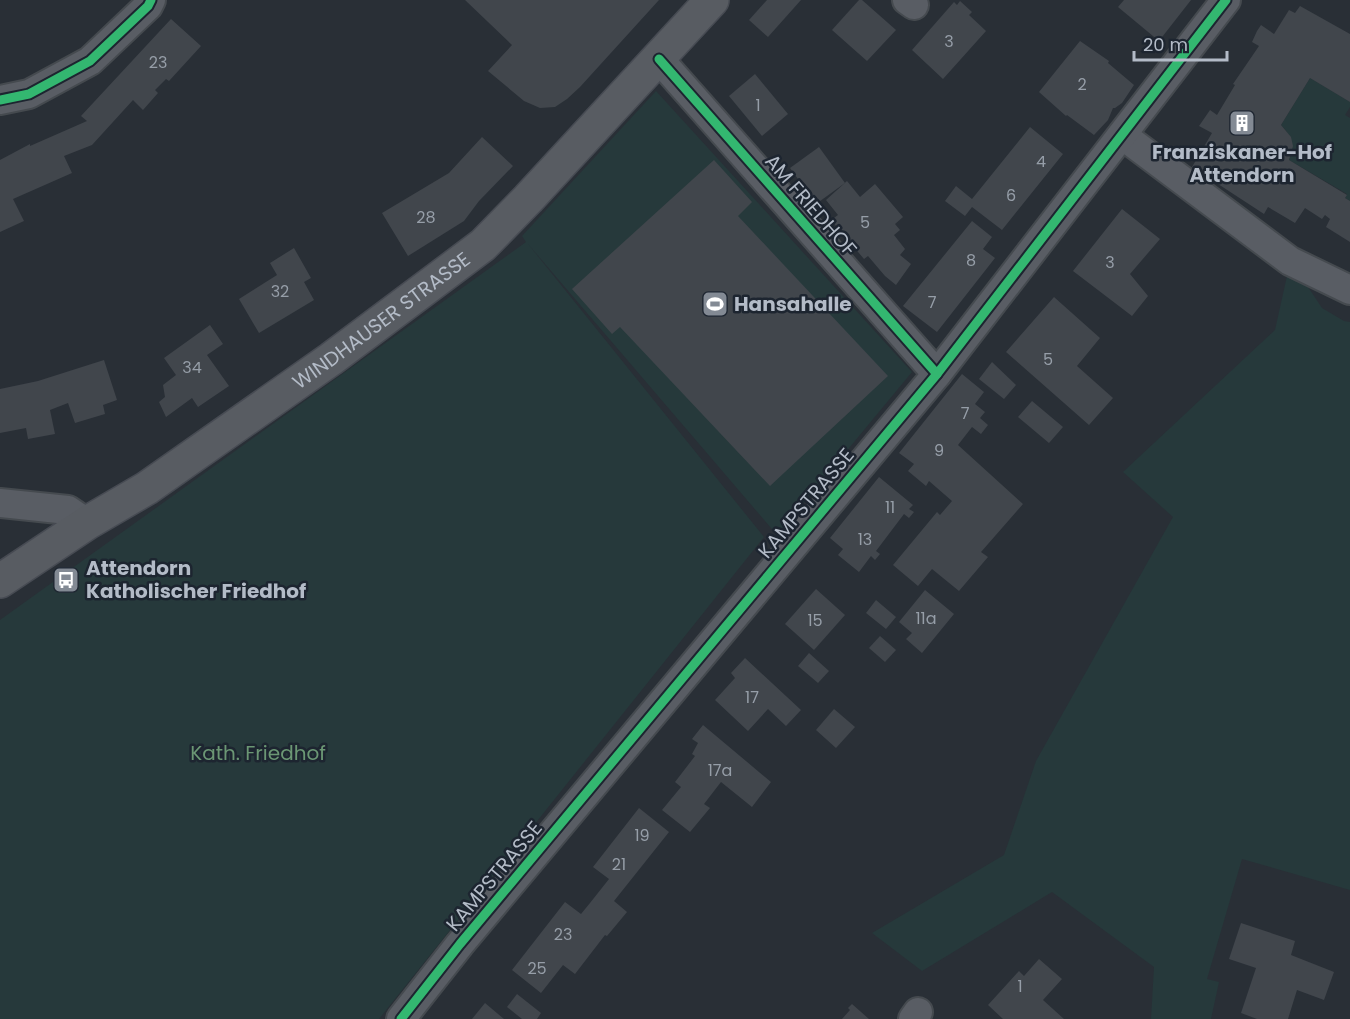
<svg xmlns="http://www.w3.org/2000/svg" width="1350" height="1019" viewBox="0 0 1350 1019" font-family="Poppins,sans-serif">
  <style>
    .green { fill: #26393b }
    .building { fill: #41464c }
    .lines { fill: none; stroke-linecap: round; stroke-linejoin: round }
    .minor-casing { stroke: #454a4f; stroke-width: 32 }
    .secondary-casing { stroke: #474b53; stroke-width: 36 }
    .minor { stroke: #595d64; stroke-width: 28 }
    .secondary { stroke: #585c62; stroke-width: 33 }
    .cycleway-casing { stroke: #1d2530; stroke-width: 13 }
    .cycleway { stroke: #33b770; stroke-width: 9 }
    .labels { text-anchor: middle; stroke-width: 5; stroke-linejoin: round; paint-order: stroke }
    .number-label { font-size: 16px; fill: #969ea8 }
    .poi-label { font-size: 20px; font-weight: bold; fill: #b3bbc7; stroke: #1d2530; text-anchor: start }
    .street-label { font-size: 20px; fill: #b3bbc7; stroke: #1d2530 }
    .park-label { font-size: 20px; fill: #6b9774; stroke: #1d2530 }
  </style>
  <rect width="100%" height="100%" fill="#292f36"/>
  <g class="green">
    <path d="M1310 78 1350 102V107L1345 115 1350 118V201L1345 198 1347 194 1289 160C1295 146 1292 136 1281 125Z"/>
    <path d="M656 91 912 372 777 535 528 244 764 537 379 1019H0V620L526 242 522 236Z"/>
    <path d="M1287 276 1308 287 1322 308 1344 321 1350 322V890L1242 859 1207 979 1219 982 1211 1019H1151L1154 967 1052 892 922 971 872 933 1004 855 1036 761 1173 517 1123 472 1275 330Z"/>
  </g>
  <g class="building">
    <path d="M465 0H659L580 87 567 99 555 107 540 108 524 101 488 71 512 45Z"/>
    <path d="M767 0H801L768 37 749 20Z"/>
    <path d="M859 0H862L896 30 867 61 832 30Z"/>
    <path d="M1124 0H1191L1159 41 1118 7Z"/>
    <path d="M960 1 972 12 969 15 986 31 943 79 912 50 954 2 957 5Z"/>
    <path d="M1300 6 1350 34V102L1310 78 1281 125 1291 137 1293 146 1289 160 1347 195 1345 198 1350 201V242L1326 227 1330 219 1325 215 1322 219 1305 208 1295 223 1268 207 1264 214 1192 167 1212 133 1199 126 1210 110 1217 115 1235 85 1233 84 1259 46 1252 42 1257 31 1261 25 1274 34 1289 10 1295 13Z"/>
    <path d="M171 19 201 46 169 81 166 79 155 90 158 93 143 110 133 100 92 145 64 156 72 173 13 199 24 221 0 232V160L30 144V146L87 121 81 116Z"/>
    <path d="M1080 41 1109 61 1108 63 1134 85 1122 103 1115 108H1113L1108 120 1094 135 1067 115 1066 116 1039 92Z"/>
    <path d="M755 74 788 114 762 136 729 96Z"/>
    <path d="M1030 127 1063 154 1002 230 972 207 965 216 945 201 956 186 972 199Z"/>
    <path d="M482 137 513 166 479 201 464 221 408 256 382 213 449 173Z"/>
    <path d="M819 147 845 183 816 204 790 168Z"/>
    <path d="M714 160 752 202 738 216 888 376 770 486 620 327 612 334 572 289Z"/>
    <path d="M847 181 860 197 875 184 903 217 895 224 900 230 894 235 905 249 900 255 911 264 896 285 885 276 868 256 864 259 831 220 838 215 826 200Z"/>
    <path d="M1122 209 1160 239 1130 274 1148 296 1132 316 1073 271Z"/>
    <path d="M972 221 992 237 983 249 995 258 937 332 903 306Z"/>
    <path d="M294 248 311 278 304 282 314 300 259 333 239 299 277 275 270 263Z"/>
    <path d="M1054 297 1100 338 1077 366 1113 398 1089 425 1006 352Z"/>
    <path d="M210 325 223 344 207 355 229 386 198 407 192 398 166 417 159 402 165 397 163 385 176 375 164 358Z"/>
    <path d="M104 360 117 400 103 405 105 414 75 423 68 403 50 410 55 434 28 439 26 428 0 433V389L38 381Z"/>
    <path d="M992 362 1016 385 1004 399 979 379Z"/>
    <path d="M962 374 984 392 975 404 985 412 980 418 988 425 981 434 972 427 958 445 1023 504 981 552 988 557 959 591 932 569 918 586 893 565 937 512 940 515 952 501 929 481 926 486 908 471 914 464 899 453Z"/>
    <path d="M1032 401 1063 427 1049 443 1018 417Z"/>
    <path d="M879 477 913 505 909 509 914 512 909 518 904 514 876 551 880 554 875 560 871 556 859 572 838 555 843 549 830 538Z"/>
    <path d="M816 589 845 615 814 650 785 624Z"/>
    <path d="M925 590 954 614 922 653 906 639 912 633 899 622Z"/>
    <path d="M876 600 896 617 886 629 866 613Z"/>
    <path d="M880 636 896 650 885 662 869 648Z"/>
    <path d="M809 653 829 671 818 683 798 666Z"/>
    <path d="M745 658 801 710 786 726 768 709 748 731 715 700 735 678 731 673Z"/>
    <path d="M834 709 855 727 836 748 816 730Z"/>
    <path d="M703 725 771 782 752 807 721 782 704 804 710 808 690 832 662 810 681 787 675 782 695 756 692 754 698 743 692 739Z"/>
    <path d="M639 808 669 832 614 901 627 912 607 936 605 935 575 974 563 965 541 993 512 970 565 902 581 914 590 903 609 879 593 867Z"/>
    <path d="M1241 923 1295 941 1291 955 1334 972 1324 1000 1297 990 1288 1019H1257L1241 1013 1256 968 1229 959Z"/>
    <path d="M1039 959 1062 979 1043 1000 1064 1019H1003L988 1005 1019 971 1024 976Z"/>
    <path d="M517 994 541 1013 537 1019H522L507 1007Z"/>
    <path d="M485 1003 504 1019H472Z"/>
    <path d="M852 1004 869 1019H842L850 1010 848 1008Z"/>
  </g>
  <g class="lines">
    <g class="minor-casing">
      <g id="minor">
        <path d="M907 0 914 5"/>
        <path d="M659 59 937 374"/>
        <path d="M0 100 29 94 90 61 148 6 151 0"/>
        <path d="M1122 135 1290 261 1350 290"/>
        <path d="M0 503 68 510 87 523"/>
        <path d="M401 1019 460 944 937 374 1226 0"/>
        <path d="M913 1019 918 1012"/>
      </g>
    </g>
    <g class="secondary-casing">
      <g id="secondary">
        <path id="s1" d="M0 581 87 523 147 488 331 359 483 245 528 199 712 0"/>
      </g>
    </g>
    <use href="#minor" class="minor"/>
    <use href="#secondary" class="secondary"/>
    <g class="cycleway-casing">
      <g id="cycleway">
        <path d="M659 59 937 374"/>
        <path d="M0 100 29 94 90 61 148 6 151 0"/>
        <path d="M401 1019 460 944 937 374 1226 0"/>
      </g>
    </g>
    <use href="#cycleway" class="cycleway"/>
  </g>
  <defs>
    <g id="building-square" transform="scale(1.35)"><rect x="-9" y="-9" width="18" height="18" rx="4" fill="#838a94" stroke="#1d2530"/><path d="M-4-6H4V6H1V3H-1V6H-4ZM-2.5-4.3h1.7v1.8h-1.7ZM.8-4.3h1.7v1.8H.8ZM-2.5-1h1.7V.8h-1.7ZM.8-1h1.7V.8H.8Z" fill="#fff"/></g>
    <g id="stadium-square" transform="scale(1.35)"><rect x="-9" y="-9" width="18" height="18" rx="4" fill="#838a94" stroke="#1d2530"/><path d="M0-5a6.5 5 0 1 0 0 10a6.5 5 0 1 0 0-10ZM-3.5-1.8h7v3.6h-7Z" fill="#fff"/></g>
    <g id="bus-square" transform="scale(1.35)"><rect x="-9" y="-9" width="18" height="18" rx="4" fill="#838a94" stroke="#1d2530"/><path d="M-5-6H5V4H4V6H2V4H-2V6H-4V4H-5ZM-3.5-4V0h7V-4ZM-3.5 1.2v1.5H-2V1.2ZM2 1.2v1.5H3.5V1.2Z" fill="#fff"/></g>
  </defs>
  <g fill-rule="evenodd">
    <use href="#building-square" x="1242" y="123"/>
    <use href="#stadium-square" x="715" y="304"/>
    <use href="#bus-square" x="66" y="580"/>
  </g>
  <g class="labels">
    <g class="number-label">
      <text x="949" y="47">3</text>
      <text x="158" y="68">23</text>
      <text x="1082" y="90">2</text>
      <text x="758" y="111">1</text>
      <text x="1041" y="167">4</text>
      <text x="1011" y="201">6</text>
      <text x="426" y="223">28</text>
      <text x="865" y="228">5</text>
      <text x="971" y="266">8</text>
      <text x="1110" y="268">3</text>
      <text x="280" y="297">32</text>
      <text x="932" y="308">7</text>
      <text x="1048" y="365">5</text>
      <text x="192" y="373">34</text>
      <text x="965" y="419">7</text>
      <text x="939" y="456">9</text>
      <text x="890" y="513">11</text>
      <text x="865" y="545">13</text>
      <text x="926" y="624">11a</text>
      <text x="815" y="626">15</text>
      <text x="752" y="703">17</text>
      <text x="720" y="776">17a</text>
      <text x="642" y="841">19</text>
      <text x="619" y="870">21</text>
      <text x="563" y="940">23</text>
      <text x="537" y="974">25</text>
      <text x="1020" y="992">1</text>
    </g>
    <g class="poi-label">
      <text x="1242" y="159" text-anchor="middle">Franziskaner-Hof<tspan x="1242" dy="23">Attendorn</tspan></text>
      <text x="734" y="311">Hansahalle</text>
      <text x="86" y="575">Attendorn<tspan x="86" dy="23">Katholischer Friedhof</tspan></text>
    </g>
    <g class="street-label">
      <text transform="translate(811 205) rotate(49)" y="7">AM FRIEDHOF</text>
      <text dy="7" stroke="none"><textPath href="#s1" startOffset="462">WINDHAUSER STRASSE</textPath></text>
      <text transform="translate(806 503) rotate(-50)" y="7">KAMPSTRASSE</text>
      <text transform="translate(494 876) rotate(-50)" y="7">KAMPSTRASSE</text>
    </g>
    <g class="park-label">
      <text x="258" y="760">Kath. Friedhof</text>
    </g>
  </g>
  <path d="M1134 51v9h93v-9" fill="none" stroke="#b3bbc7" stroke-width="3"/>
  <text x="1143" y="51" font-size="18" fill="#b3bbc7" stroke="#1d2530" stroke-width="4.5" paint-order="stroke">20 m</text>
</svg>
